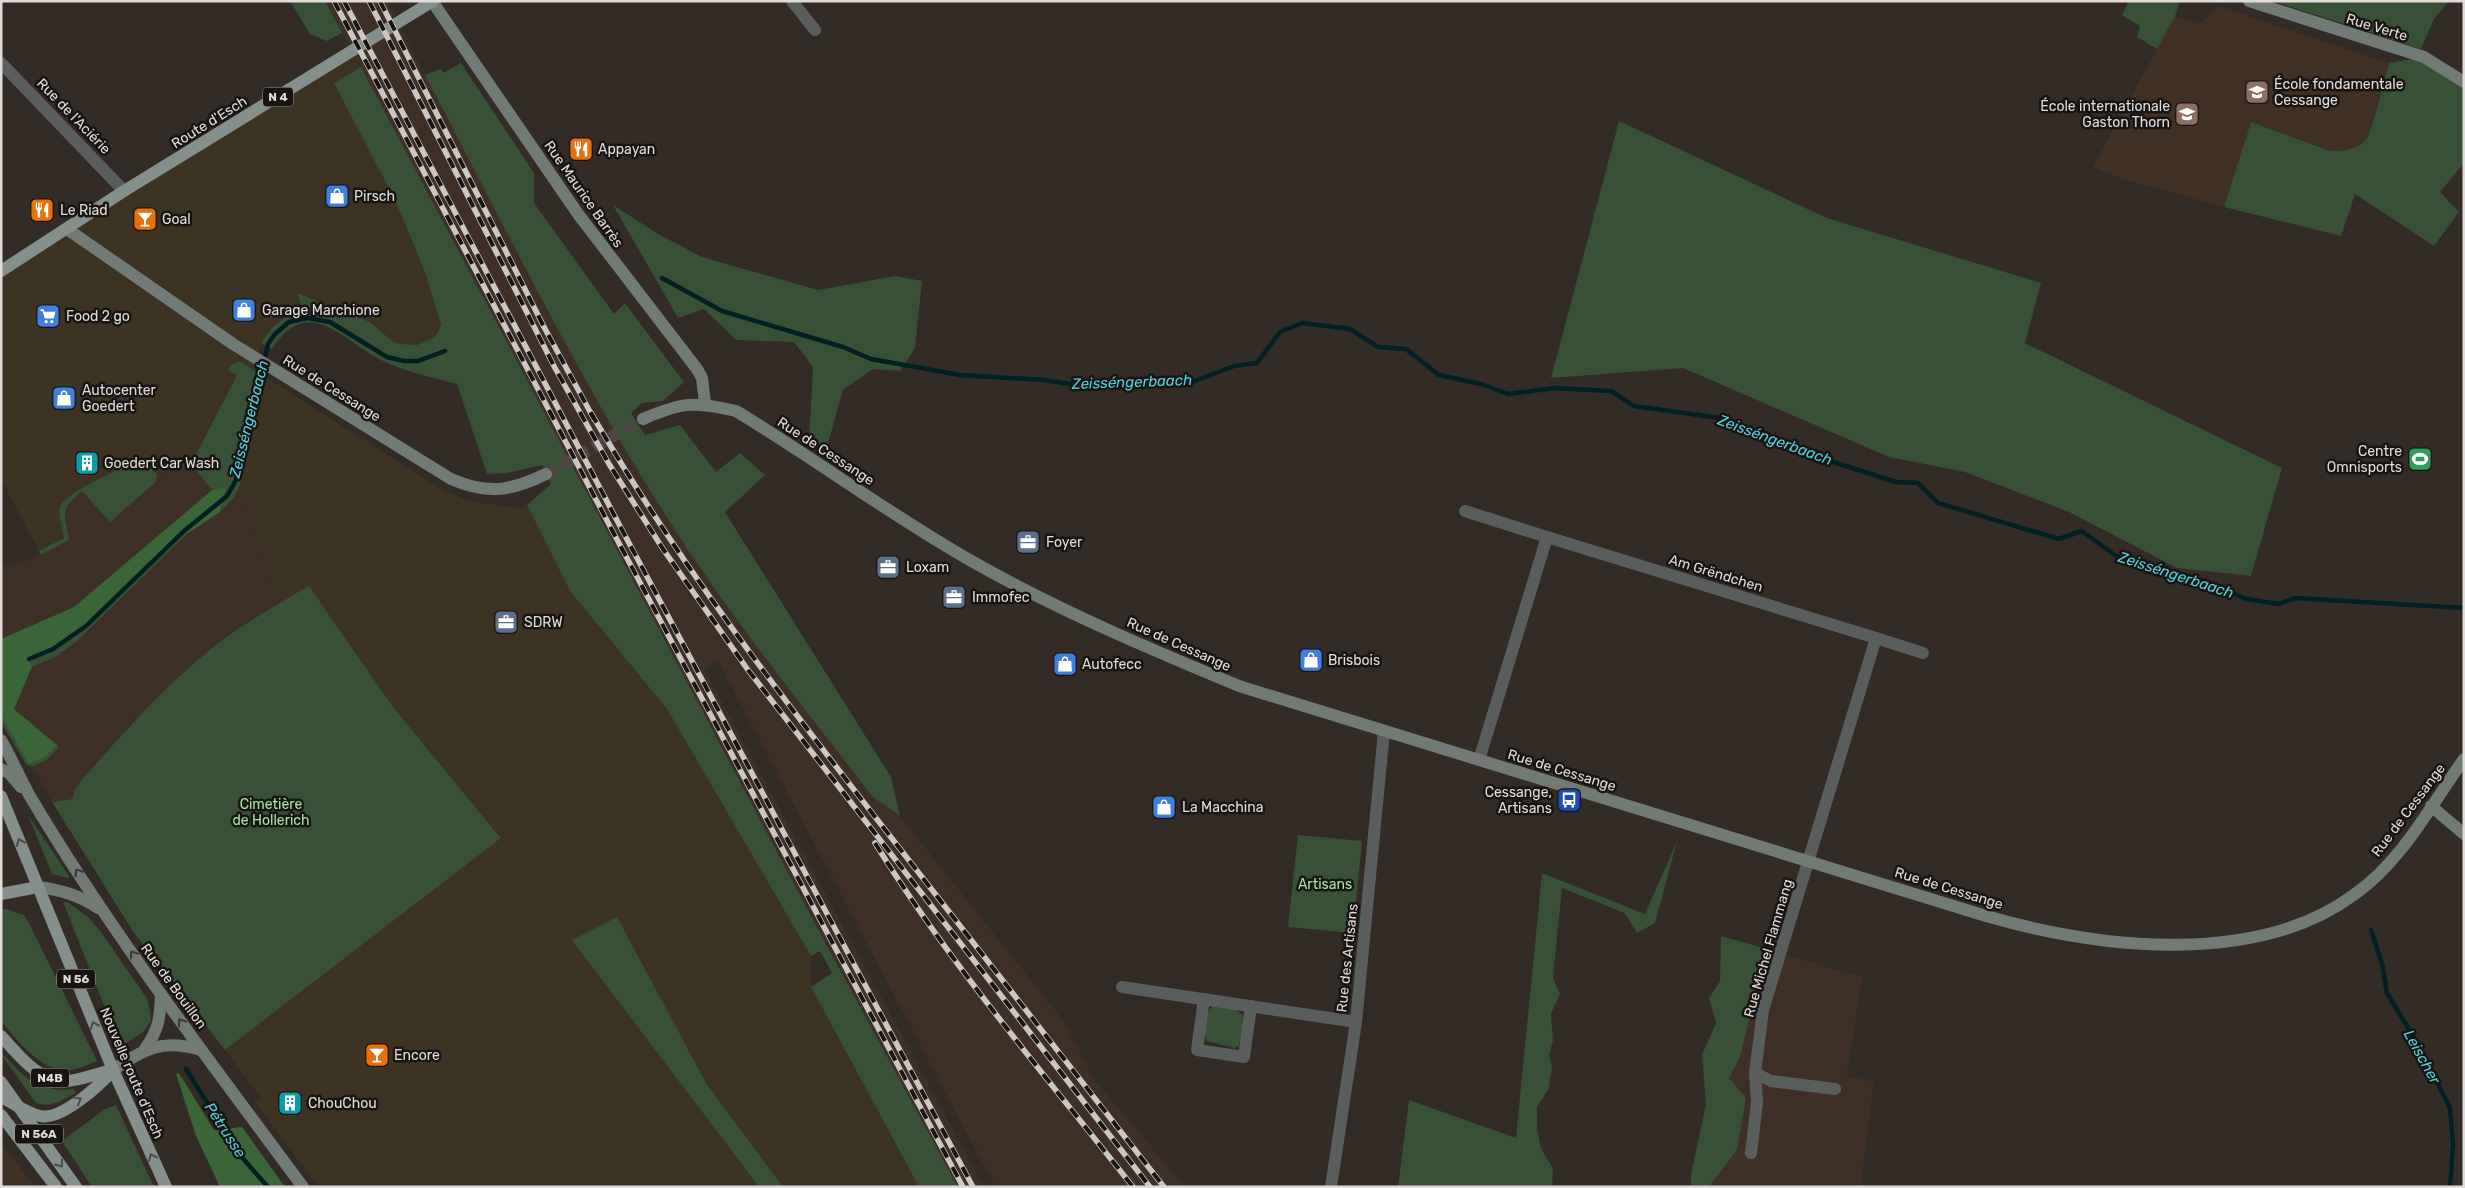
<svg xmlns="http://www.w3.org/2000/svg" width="2465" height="1188" viewBox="0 0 2465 1188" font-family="Rubik,sans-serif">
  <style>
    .commercial { fill: #3d3323 }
    .built { fill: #3e3027 }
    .education { fill: #413125 }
    .green { fill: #375036 }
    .forest { fill: #396537 }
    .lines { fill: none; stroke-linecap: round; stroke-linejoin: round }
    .stream { stroke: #021f21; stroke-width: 4.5 }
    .secondary-tunnel { stroke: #4d4641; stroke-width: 12; stroke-dasharray: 12 6; stroke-linecap: butt }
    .street { stroke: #595e5c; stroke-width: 12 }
    .secondary { stroke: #727a76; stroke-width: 12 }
    .primary { stroke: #858f8b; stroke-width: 12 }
    .rail-casing { stroke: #cdc7c3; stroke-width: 5.5 }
    .rail { stroke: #181412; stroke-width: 4; stroke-dasharray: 11; stroke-linecap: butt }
    .oneway { stroke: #494b48 }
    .oneway2 { stroke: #383835 }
    .labels { text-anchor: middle; stroke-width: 5; stroke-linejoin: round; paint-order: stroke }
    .shield { fill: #181412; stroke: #a5a09d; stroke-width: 1 }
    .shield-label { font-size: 12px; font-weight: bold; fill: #e1dcd8 }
    .street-label { font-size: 14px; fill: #e1dcd8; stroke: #181412 }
    .poi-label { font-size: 14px; fill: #e1dcd8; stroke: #181412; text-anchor: start }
    .park-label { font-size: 14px; fill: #a3e69f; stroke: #181412 }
    .water-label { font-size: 15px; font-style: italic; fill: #4bd5e0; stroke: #181412 }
  </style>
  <rect width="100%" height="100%" fill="#332b26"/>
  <g class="commercial">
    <path d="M352 51 361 67 334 83 395 200 425 272 441 324 435 337 417 345 401 344 392 341 370 322 298 293 304 312 282 318 275 324 261 343 254 370 239 361 237 375 191 464H178L156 482 157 475 60 508 64 538 39 551 1 479V271Z"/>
    <path d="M264 376 444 491 469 501 517 508 527 505 570 591 667 709 811 956V987L919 1187H783L706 1083 573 940 759 1187H318L255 1102 260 1097 225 1050 501 837 393 707 309 586 280 603 240 485Z"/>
  </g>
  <g class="built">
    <path d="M325 1H387L425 75 441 69 642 403 631 413 645 435 891 777 900 816 1063 1020 1095 1080 1185 1187H995L718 661 704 668 984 1187H958L828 948Z"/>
    <path d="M178 464H191L212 490 74 607 1 639V567L25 562 69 540 64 509 67 504 82 491 110 521Z"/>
    <path d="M240 485 280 603 227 637 180 677 134 721 81 781 75 789 72 799 52 802 32 767 47 760 59 747 14 709 32 667 55 657 75 643 187 534 220 512 234 498Z"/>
    <path d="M1767 949 1862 977 1847 1077 1874 1081 1861 1187H1709L1737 1150 1729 1078 1740 1057Z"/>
  </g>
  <g class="education">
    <path d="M2219 6 2389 63 2367 138 2354 148 2337 152 2251 122 2224 207 2120 178 2093 167 2175 16 2200 24Z"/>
    <path d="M1 1143 35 1187H1Z"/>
  </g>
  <g class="green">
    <path d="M290 1H325L342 33 327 41 310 34Z"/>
    <path d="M2129 1H2180L2175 16 2157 49 2137 37 2140 26 2122 15Z"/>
    <path d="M2273 1H2449L2434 19 2421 49Z"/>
    <path d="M2424 57 2464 82V163L2440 192 2459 212 2434 246 2355 194 2341 236 2224 207 2251 122 2328 150C2340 153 2359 149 2367 138 2372 131 2385 76 2389 63Z"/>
    <path d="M461 63 534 173V203L614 314 625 303 684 382 663 401 642 403 631 413 645 435 680 425 716 472 740 453 765 475 725 512 891 777 900 816 873 797C801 704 726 612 663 511 575 372 502 221 425 75L441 69 443 73Z"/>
    <path d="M361 67 828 948 958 1187H919L811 987 832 973 820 951 811 956 667 709 570 591 527 505 551 484 542 465 508 473 487 474 457 384C432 377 404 372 381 360 342 340 308 293 272 349L261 343C273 325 282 315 304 312L297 293 370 322 392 341 401 344 417 345 435 337 441 325 425 272 395 200 334 83Z"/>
    <path d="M1619 121 1827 218 2041 283 2025 343 2282 468 2251 576 2177 568 2069 512 1965 472 1889 457 1683 368 1551 378Z"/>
    <path d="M613 205 658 234 702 257 818 290 895 276 922 281 915 348 900 371 873 369 843 390 825 454 809 441 813 367 794 342 736 340 704 309 678 318Z"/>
    <path d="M239 361 264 376 240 485 234 498 220 512 226 487 212 490 191 464 237 375 228 370 231 365Z"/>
    <path d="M144 458 157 475 156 482 110 522 82 491C59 511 65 512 69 540L41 555 39 551 64 538C63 529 58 515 60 507 66 491 127 466 144 458Z"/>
    <path d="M184 531 187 534 75 643 55 657 32 667 29 659 53 649Z"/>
    <path d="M309 586 393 707 501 838 225 1050 134 933 52 802 72 799 75 789 81 781C126 730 172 677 228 636 254 618 281 602 309 586Z"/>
    <path d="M1 715 29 763 45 757 57 745 59 747 47 760 32 767 26 764 1 722Z"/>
    <path d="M28 815 69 876 68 878 52 874Z"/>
    <path d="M1298 835 1362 841 1353 933 1288 927Z"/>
    <path d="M1677 841 1655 923 1637 933 1625 913 1562 888 1553 978 1560 994 1551 1014 1553 1041 1549 1055 1552 1066 1549 1088 1537 1107V1129L1541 1149 1553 1168 1552 1187H1398L1409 1100 1516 1138 1542 873 1645 914Z"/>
    <path d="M63 902 69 903 88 917 101 932 148 1000 151 1021 143 1032 122 1046 119 1043Z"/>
    <path d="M6 909 24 915 31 927 97 1061C89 1064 80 1069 71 1070 40 1073 19 1041 1 1021V910Z"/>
    <path d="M617 917 706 1083 783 1187H759L572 940Z"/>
    <path d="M1721 936 1767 949 1740 1057 1729 1078 1746 1098 1737 1150 1709 1187H1691V1174L1706 1104 1702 1055 1716 1023 1709 998 1720 981Z"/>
    <path d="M1213 1006C1226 1008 1238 1006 1245 1019L1239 1046 1234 1048 1207 1041C1202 1032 1204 1013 1213 1006Z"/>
    <path d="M1 1054C8 1058 13 1065 19 1071 34 1086 53 1092 74 1089L76 1093C62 1100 52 1108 36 1103Z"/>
    <path d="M116 1105 154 1187H92L62 1141 105 1109Z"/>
  </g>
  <g class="forest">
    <path d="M226 487 220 512 187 534 184 531C136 578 91 631 29 659L32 667 14 709 57 745 45 757 29 764 1 715V639L74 607 212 490Z"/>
    <path d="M179 1073 214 1130 242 1127 285 1187H220L196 1136 176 1074Z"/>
  </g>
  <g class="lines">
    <g class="stream">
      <path d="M662 278 722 311 843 347 871 359 960 375 1044 380 1082 386 1117 380 1192 382 1234 366 1257 363 1280 332 1302 323 1350 329 1378 347 1406 349 1439 375 1481 384 1508 394 1554 388 1611 391 1634 406 1720 418 1789 448 1896 482 1918 483 1938 503 2059 539 2082 531 2116 556 2193 580 2205 581 2246 599 2279 604 2295 598 2464 608"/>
      <path d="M29 659 53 649 86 626 184 531 227 496 236 480 268 344 275 334 289 322 307 318 330 322 387 357 404 361H418L445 351"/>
      <path d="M2371 930 2382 964 2387 993 2420 1048 2450 1108 2453 1144 2450 1187"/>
      <path d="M186 1069 239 1154 268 1187"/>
    </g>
    <path class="secondary-tunnel" d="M546 474 643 419"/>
    <g class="street">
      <path d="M792 1 815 30"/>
      <path d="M1 63 124 191"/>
      <path d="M1465 511 1547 537"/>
      <path d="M1876 638 1923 653"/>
      <path d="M1479 760 1547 537 1876 638 1763 1010 1755 1073 1757 1102 1751 1153"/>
      <path d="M1122 987 1356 1022"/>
      <path d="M1204 999 1197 1050 1244 1057 1251 1006"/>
      <path d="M1755 1073 1771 1081 1835 1089"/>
      <path d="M1331 1187 1356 1022 1384 731"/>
    </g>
    <g class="secondary">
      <path d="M432 1 578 214 697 369 702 378 705 403"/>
      <path d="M2249 1 2424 57 2464 82"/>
      <path d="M67 229 233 344 451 479C488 495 511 491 546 474"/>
      <path d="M643 419C682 402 695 401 736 411 817 460 893 517 975 563 1060 611 1150 649 1239 686L1986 916C2098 948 2256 968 2355 894 2402 861 2431 805 2464 759"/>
      <path d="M1 740C12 759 20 779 31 798 112 934 209 1060 303 1187"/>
      <path d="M1 769 9 773 21 787"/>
      <path d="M2431 806 2464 834"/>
      <path d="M38 887C61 890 79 895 98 908"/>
      <path d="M145 1049C159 1029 160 1019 161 994"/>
      <path d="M113 1070C145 1049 162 1038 201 1050"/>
    </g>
    <g class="primary">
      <path d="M1 271 124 191 433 1"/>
      <path d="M1 796 113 1070 166 1187"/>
      <path d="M1 894 38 887"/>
      <path d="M1 1036C19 1055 38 1082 67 1081 82 1080 98 1073 113 1070"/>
      <path d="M1 1082 76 1187"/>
      <path d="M1 1097C13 1103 27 1113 40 1116 61 1121 100 1085 113 1070"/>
      <path d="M1 1115 56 1187"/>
    </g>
    <g class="rail-casing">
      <g id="rail">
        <path d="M334 1 613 532 963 1187"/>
        <path d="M344 1 621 528 973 1187"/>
        <path d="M369 1 555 368 609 464 663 549 748 670 1150 1187"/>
        <path d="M380 1 544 327 594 419"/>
        <path d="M591 413C678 563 783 699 890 836 981 953 1073 1070 1164 1187"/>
        <path d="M875 843C949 963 1045 1075 1133 1187"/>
      </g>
    </g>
    <use href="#rail" class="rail"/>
  </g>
  <defs><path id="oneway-chevron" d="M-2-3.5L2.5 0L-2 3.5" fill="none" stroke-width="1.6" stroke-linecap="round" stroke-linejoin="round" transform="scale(1.25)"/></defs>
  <g class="oneway">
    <use href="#oneway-chevron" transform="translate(20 842) rotate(-112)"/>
    <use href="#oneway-chevron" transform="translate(94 1025) rotate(-112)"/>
    <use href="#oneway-chevron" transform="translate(78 1100) rotate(-31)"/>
    <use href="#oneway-chevron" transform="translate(152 1157) rotate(-114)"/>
    <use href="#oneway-chevron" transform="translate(60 1164) rotate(54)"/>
  </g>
  <g class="oneway2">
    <use href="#oneway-chevron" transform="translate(78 872) rotate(-122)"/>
    <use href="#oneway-chevron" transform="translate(133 954) rotate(-124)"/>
    <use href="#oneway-chevron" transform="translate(181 1022) rotate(-127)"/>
  </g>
  <defs>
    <g id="school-square" transform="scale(1.25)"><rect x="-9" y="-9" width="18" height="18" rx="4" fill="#8d6e63" stroke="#181412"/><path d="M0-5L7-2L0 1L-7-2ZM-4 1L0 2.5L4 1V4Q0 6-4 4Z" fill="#fff"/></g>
    <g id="restaurant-square" transform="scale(1.25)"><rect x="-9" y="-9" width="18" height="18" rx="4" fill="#e8710a" stroke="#181412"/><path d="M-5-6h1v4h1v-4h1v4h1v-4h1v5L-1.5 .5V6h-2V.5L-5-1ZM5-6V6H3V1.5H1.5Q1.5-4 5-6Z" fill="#fff"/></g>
    <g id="shop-square" transform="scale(1.25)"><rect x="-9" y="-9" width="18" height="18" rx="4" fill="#3f7fe0" stroke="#181412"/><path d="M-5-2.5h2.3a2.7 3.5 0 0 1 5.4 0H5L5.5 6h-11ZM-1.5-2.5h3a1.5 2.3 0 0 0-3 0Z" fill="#fff"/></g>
    <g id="bar-square" transform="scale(1.25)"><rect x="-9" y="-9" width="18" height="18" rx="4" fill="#e8710a" stroke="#181412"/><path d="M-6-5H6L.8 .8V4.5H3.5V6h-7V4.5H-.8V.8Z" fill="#fff"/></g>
    <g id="supermarket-square" transform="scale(1.25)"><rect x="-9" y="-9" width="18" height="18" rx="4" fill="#3f7fe0" stroke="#181412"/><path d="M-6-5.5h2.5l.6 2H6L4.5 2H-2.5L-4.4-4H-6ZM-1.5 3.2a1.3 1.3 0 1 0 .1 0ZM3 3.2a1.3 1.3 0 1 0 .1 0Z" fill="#fff"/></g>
    <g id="stadium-square" transform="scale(1.25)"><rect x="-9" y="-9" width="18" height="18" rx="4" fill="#2e9e5b" stroke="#181412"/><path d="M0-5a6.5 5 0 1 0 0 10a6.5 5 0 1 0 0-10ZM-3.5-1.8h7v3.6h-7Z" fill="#fff"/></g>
    <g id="building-square" transform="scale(1.25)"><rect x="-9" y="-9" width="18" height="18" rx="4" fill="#0f9aa8" stroke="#181412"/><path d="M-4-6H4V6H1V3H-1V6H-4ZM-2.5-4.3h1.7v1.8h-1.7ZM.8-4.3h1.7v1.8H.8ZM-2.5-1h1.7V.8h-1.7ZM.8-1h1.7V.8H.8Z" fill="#fff"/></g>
    <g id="office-square" transform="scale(1.25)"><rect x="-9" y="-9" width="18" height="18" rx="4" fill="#5c6f8a" stroke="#181412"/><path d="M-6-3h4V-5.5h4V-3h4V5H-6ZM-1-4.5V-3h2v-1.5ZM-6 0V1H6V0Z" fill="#fff"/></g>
    <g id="bus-square" transform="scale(1.25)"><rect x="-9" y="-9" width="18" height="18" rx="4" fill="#1a4fb4" stroke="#181412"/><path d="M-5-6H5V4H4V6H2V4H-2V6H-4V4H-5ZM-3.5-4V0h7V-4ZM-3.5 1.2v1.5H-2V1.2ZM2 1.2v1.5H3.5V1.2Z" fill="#fff"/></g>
  </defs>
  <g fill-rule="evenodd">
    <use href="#school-square" x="2257" y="92"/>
    <use href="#school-square" x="2187" y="114"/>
    <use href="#restaurant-square" x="581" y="149"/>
    <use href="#shop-square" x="337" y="196"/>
    <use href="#restaurant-square" x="42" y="210"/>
    <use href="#bar-square" x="145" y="219"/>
    <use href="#shop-square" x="244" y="310"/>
    <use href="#supermarket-square" x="48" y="316"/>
    <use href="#shop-square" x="64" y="398"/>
    <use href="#stadium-square" x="2420" y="459"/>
    <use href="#building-square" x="87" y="463"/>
    <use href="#office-square" x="1028" y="542"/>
    <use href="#office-square" x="888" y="567"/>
    <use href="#office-square" x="954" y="597"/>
    <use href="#office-square" x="506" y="622"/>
    <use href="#shop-square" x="1311" y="660"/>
    <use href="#shop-square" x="1065" y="664"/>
    <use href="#bus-square" x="1569" y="800"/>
    <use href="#shop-square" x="1164" y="807"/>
    <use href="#bar-square" x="377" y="1055"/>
    <use href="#building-square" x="290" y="1103"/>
  </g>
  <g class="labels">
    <g class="shield">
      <rect x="263" y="87.5" width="30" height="19" rx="4"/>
      <rect x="57" y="969.5" width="38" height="19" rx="4"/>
      <rect x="31" y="1068.5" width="38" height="19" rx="4"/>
      <rect x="15" y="1124.5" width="48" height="19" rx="4"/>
    </g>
    <g class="shield-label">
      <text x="278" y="101">N 4</text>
      <text x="76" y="983">N 56</text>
      <text x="50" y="1082">N4B</text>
      <text x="39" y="1138">N 56A</text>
    </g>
    <g class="street-label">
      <text transform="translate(2377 27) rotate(17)" y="5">Rue Verte</text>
      <text transform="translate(74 116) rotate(46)" y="5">Rue de l'Aciérie</text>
      <text transform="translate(209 122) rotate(-32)" y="5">Route d'Esch</text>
      <text transform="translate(584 194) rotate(55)" y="5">Rue Maurice Barrès</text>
      <text transform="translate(332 388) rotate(32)" y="5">Rue de Cessange</text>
      <text transform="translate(826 451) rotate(33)" y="5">Rue de Cessange</text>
      <text transform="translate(1716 573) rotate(17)" y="5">Am Grëndchen</text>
      <text transform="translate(1179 644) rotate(24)" y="5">Rue de Cessange</text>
      <text transform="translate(1562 770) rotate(17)" y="5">Rue de Cessange</text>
      <text transform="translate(2408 810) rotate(-53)" y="5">Rue de Cessange</text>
      <text transform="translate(1949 888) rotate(17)" y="5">Rue de Cessange</text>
      <text transform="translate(1768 948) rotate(-74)" y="5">Rue Michel Flammang</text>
      <text transform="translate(1347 958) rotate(-84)" y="5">Rue des Artisans</text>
      <text transform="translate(174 986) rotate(54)" y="5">Rue de Bouillon</text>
      <text transform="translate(132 1073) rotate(67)" y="5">Nouvelle route d'Esch</text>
    </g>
    <g class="poi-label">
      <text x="2274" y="89">École fondamentale<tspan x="2274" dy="16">Cessange</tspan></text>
      <text x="2170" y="111" text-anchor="end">École internationale<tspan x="2170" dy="16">Gaston Thorn</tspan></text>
      <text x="598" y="154">Appayan</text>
      <text x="354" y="201">Pirsch</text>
      <text x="60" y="215">Le Riad</text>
      <text x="162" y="224">Goal</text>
      <text x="262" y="315">Garage Marchione</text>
      <text x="66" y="321">Food 2 go</text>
      <text x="82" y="395">Autocenter<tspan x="82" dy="16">Goedert</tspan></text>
      <text x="2402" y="456" text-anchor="end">Centre<tspan x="2402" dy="16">Omnisports</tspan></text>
      <text x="104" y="468">Goedert Car Wash</text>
      <text x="1046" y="547">Foyer</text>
      <text x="906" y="572">Loxam</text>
      <text x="972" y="602">Immofec</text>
      <text x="524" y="627">SDRW</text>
      <text x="1328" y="665">Brisbois</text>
      <text x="1082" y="669">Autofecc</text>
      <text x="1552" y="797" text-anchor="end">Cessange,<tspan x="1552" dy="16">Artisans</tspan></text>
      <text x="1182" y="812">La Macchina</text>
      <text x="394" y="1060">Encore</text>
      <text x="308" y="1108">ChouChou</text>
    </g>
    <g class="park-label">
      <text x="271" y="809">Cimetière<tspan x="271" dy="16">de Hollerich</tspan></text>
      <text x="1325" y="889">Artisans</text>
    </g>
    <g class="water-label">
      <text transform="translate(1132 382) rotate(-2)" y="5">Zeisséngerbaach</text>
      <text transform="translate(249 419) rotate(-76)" y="5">Zeisséngerbaach</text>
      <text transform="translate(1775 440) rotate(20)" y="5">Zeisséngerbaach</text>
      <text transform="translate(2176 575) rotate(18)" y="5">Zeisséngerbaach</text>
      <text transform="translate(2422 1057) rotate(61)" y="5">Leischer</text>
      <text transform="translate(225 1130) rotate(57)" y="5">Pétrusse</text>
    </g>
  </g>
  <rect width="2465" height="1188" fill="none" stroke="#e1dcd8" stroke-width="5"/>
</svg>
